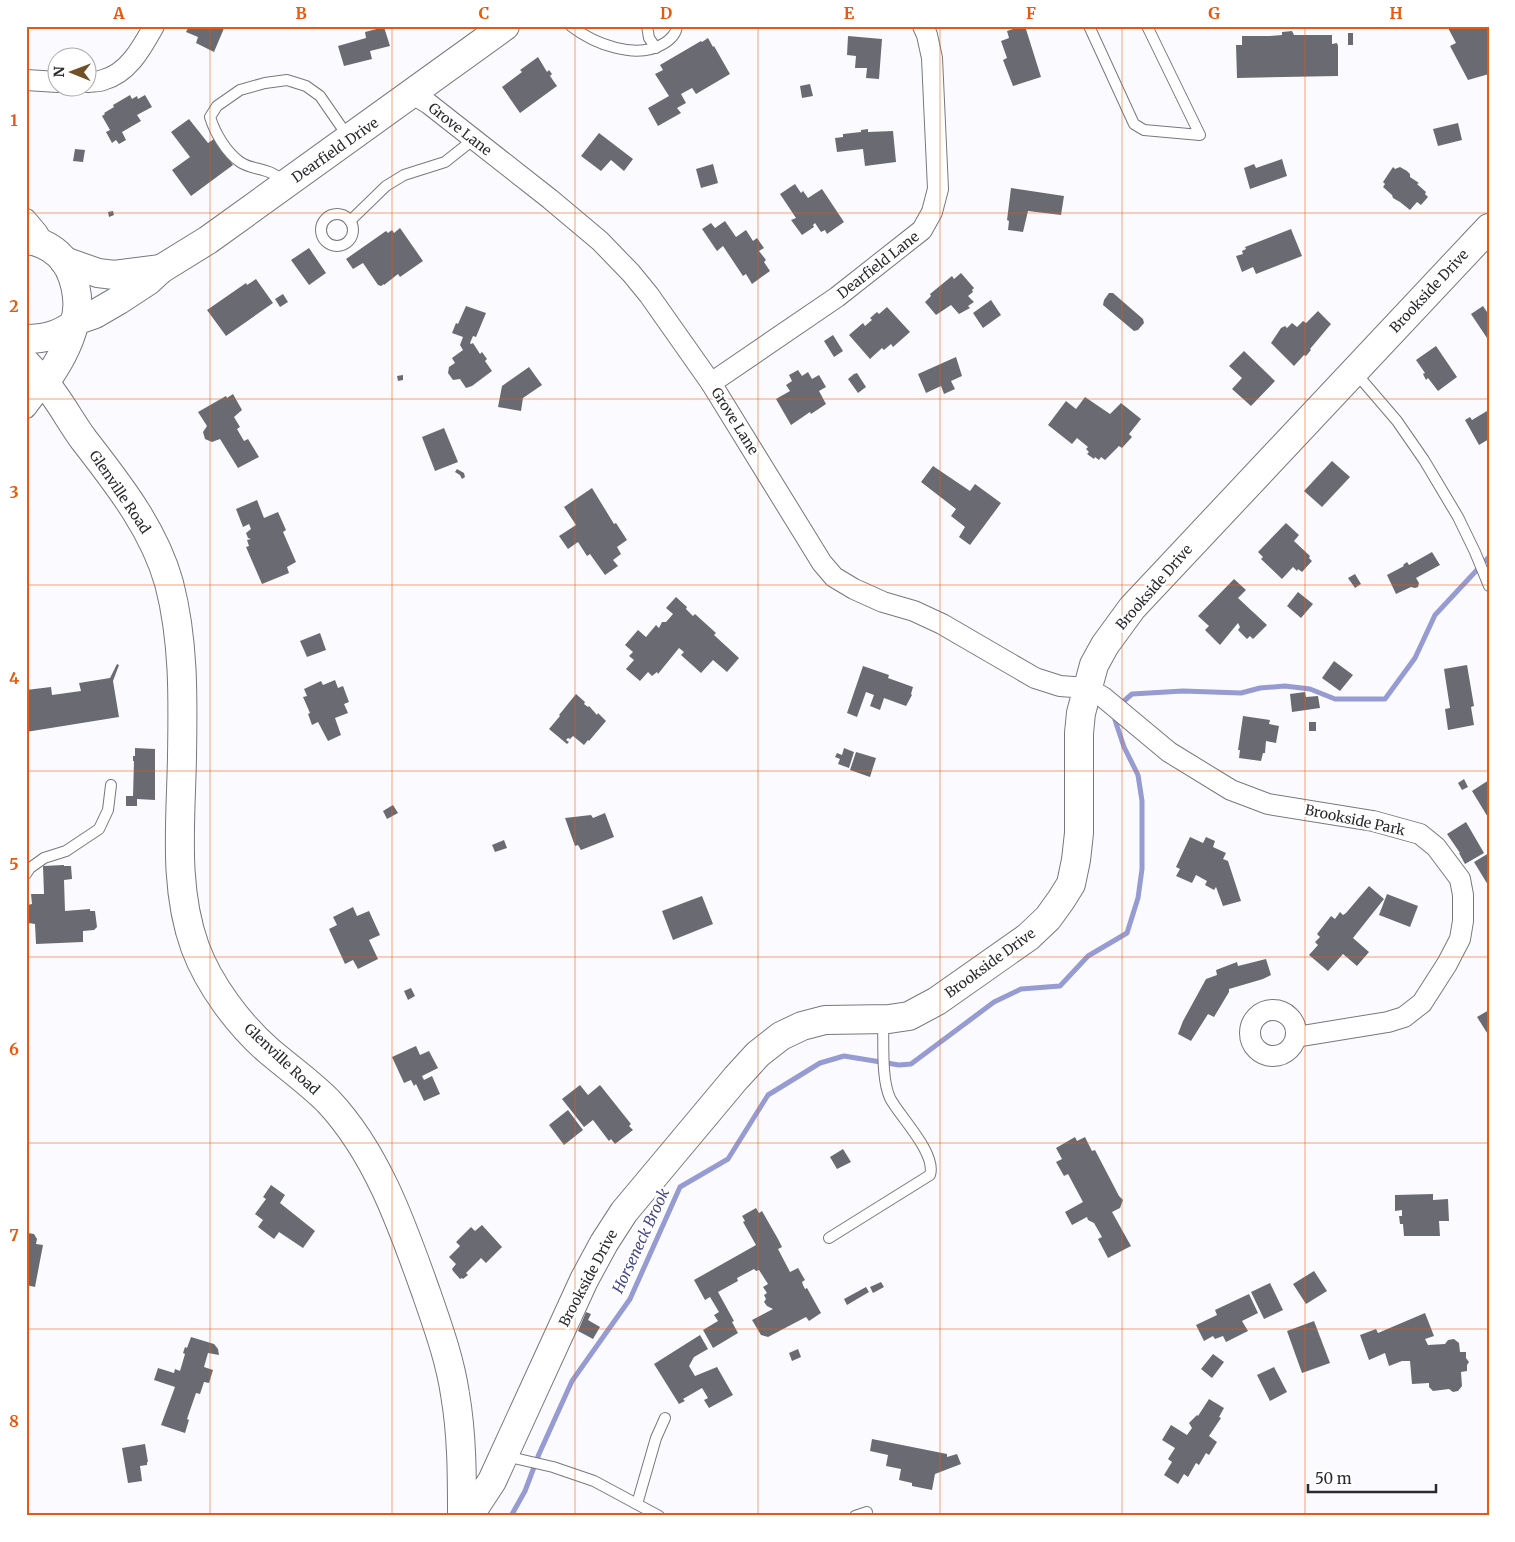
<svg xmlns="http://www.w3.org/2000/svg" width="1515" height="1542" viewBox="0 0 1515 1542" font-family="Merriweather,serif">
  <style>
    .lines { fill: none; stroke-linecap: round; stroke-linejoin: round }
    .stream { stroke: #969bd1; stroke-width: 5 }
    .building { fill: #6a6b72 }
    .lane-casing { stroke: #77787f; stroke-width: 12 }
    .street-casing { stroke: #77787f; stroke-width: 22 }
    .secondary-casing { stroke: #77787f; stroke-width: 30 }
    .lane { stroke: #fff; stroke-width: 10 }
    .street { stroke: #fff; stroke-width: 20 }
    .secondary { stroke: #fff; stroke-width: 28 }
    .grid { fill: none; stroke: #e8590c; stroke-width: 1; stroke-opacity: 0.55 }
    .labels { text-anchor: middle; stroke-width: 5; stroke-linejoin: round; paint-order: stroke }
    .street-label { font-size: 14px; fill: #2a2b2e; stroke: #fff }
    .water-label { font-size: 15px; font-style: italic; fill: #45478a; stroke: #fff }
    .neatline { fill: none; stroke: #e8590c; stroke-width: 2 }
    .grid-label { font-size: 16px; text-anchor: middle; font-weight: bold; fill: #e8590c }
  </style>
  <rect width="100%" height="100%" fill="#fbfbff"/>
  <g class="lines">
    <g class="stream">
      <path d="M1122 706 1124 701 1132 694 1183 691 1241 693 1260 688 1285 686 1310 689 1335 699H1385L1415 658 1435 615 1489 557"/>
      <path d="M511 1516 525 1491 539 1454 572 1381 630 1299 680 1187 728 1159 768 1095 820 1063 844 1056 899 1065 911 1064 994 1002 1021 989 1060 986 1088 956 1127 933 1138 898 1142 869V801L1138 775 1124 747 1115 720 1118 714"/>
    </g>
  </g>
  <g class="building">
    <path d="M189 26H225L214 52 196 43 198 37 186 32Z"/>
    <path d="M1022 26H1025L1041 77 1013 86 1003 60 1007 58 1001 41 1009 38 1007 31Z"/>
    <path d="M1447 26H1489V74L1468 80 1450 46 1456 43Z"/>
    <path d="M384 27 390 46 370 51 372 59 344 66 338 46 366 38 365 32Z"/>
    <path d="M1292 31 1294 35H1332V44L1337 43 1338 46V76L1237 78 1236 45H1242V36H1270L1282 35V32Z"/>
    <rect x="1348" y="33" width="5" height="12"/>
    <path d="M848 36 882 39 879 79 866 78 867 68H855L856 56 847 55Z"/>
    <path d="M708 38 713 47 714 46 730 74 696 94 692 88 681 94 686 103 677 108 681 113 658 126 648 108 669 96 655 74 663 70 660 65 701 41 702 42Z"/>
    <path d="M538 57 547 72 549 70 552 74 550 76 557 86 520 113 502 87 522 72 520 70Z"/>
    <path d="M810 84 813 96 802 98 800 86Z"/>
    <path d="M130 95 132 99 137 96 138 99 145 95 152 107 137 115 141 121 122 132 126 140 119 144 116 140 112 143 106 132 110 130 102 116 105 114 104 113 114 107 113 105Z"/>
    <path d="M189 119 208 143 214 139 233 165 191 196 172 170 190 157 171 132Z"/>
    <path d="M1458 123 1462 140 1438 146 1433 129Z"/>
    <path d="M868 129V132L893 131 896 162 865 166 863 149 837 152 835 138 843 137V134L861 132V130Z"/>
    <path d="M599 133 633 159 624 171 611 160 601 171 581 156Z"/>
    <path d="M75 149 85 150 83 162 73 161Z"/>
    <path d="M1282 159 1287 176 1250 189 1244 168 1254 164 1256 168Z"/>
    <path d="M713 164 718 183 701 188 696 169Z"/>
    <path d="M1393 167 1395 169 1400 167 1407 171 1410 174V177L1419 183 1417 184 1426 192 1425 194 1428 197 1421 205 1417 202 1410 210 1400 202 1393 198 1392 195 1383 187 1385 184 1383 182Z"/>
    <path d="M795 184 801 193 803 191 808 198 822 189 844 222 827 234 825 230 821 232 815 223 813 225 814 227 802 235 791 220 796 218 780 194Z"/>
    <path d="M1011 188 1064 196 1061 215 1028 211 1023 232 1008 230 1009 221 1007 220Z"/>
    <path d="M113 211 114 215 109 217 108 212Z"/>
    <path d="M725 221 736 237 746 230 753 241 757 238 764 248 759 251 766 260 764 262 770 271 752 284 746 274 743 276 723 246 717 251 702 229 711 223 715 228Z"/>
    <path d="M400 228 423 261 400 277 398 274 384 285V284L381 286 378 285 363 263 353 269 346 259 386 231 388 233 392 230 394 233Z"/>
    <path d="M1291 229 1302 256 1256 274 1253 267 1242 272 1236 256 1243 254 1242 251 1246 249 1245 247Z"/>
    <path d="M309 248 326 273 309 285 291 260Z"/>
    <path d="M961 273 974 288 972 290 973 292 968 296 974 302 968 306 970 308 959 314 951 305 936 315 925 302 931 296 930 294 952 276 954 279Z"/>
    <path d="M256 279 273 303 226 336 207 310 246 283 247 285Z"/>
    <path d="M1109 293H1113L1143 319 1144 323 1138 330 1134 331 1103 305 1104 300Z"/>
    <path d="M283 294 288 302 280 307 275 299Z"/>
    <path d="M991 300 1001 315 983 328 973 313Z"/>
    <path d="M466 306 486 313 476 337 473 336 470 343 471 344 473 343 480 354 482 352 487 359 485 361 492 371 472 386 466 388 460 379 453 380 448 373 449 367 455 363 452 358 463 350 460 345 463 337 452 333 456 323 458 324Z"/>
    <path d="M1483 306 1489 315V341L1471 314Z"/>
    <path d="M887 307 910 332 893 347 891 344 884 350 882 348 870 359 849 335 863 323 865 326 872 320 870 318 877 312 879 314Z"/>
    <path d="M1318 311 1331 324 1310 349 1311 350 1306 356 1304 355 1294 366 1271 343 1281 328 1285 326 1287 328 1292 323 1297 327 1303 321 1306 323Z"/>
    <path d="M833 335 843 351 834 357 824 341Z"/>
    <path d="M1436 346 1457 377 1438 391 1428 378 1426 380 1423 374 1425 373 1416 360Z"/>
    <path d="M1244 351 1275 381 1251 406 1232 389 1242 378 1229 366Z"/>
    <path d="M956 357 962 376 951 381 955 389 944 394 941 386 926 393 918 374Z"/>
    <path d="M529 367 542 385 523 398 521 411 498 407 502 386Z"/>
    <path d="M798 370 802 376 808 372 812 379 819 375 826 387 819 391 826 404 811 414 810 412 791 425 776 399 790 391 786 385 792 381 789 375Z"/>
    <path d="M857 373 866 387 858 393 848 379 854 374Z"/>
    <path d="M403 375V380L398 381 397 376Z"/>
    <path d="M233 394 242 410 234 417 240 427 237 429 244 441 248 439 259 457 238 468 220 439 212 442 205 439 203 432 207 426 198 412 226 396 227 398Z"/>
    <path d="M1085 397 1110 414 1121 403 1141 419 1129 434 1132 437 1122 448 1119 446 1105 460 1101 457 1099 460 1095 457 1094 459 1087 454 1089 452 1086 449 1088 447 1077 438 1072 444 1048 425 1066 401 1076 409Z"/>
    <path d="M1487 411 1489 414V439L1479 445 1465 420 1470 417 1472 420Z"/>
    <path d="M444 428 458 462 435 471 422 437Z"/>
    <path d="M1332 461 1350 477 1322 507 1304 491Z"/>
    <path d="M933 466 970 491 975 484 1001 503 970 545 959 537 965 527 951 516 956 509 921 482Z"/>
    <path d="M457 469 464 473 465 477 462 479 460 475 455 472Z"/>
    <path d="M592 488 614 524 616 523 627 540 617 547 621 554 613 560 618 566 605 575 590 554 587 556 578 542 568 549 559 536 576 525 564 507Z"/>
    <path d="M257 500 264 518 278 512 286 530 283 532 296 562 287 567 289 573 262 584 246 547 249 546 247 540 251 539 248 538 246 533 251 529 249 524 243 527 236 509Z"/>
    <path d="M1286 523 1299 535 1294 541 1310 556 1309 558 1312 561 1302 572 1298 569 1297 571 1293 567 1282 579 1261 559 1263 557 1258 552Z"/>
    <path d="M1432 552 1440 565 1416 578 1419 583 1418 587 1415 588 1411 587 1396 594 1387 575 1404 566 1403 565 1407 562 1409 565Z"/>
    <path d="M1355 574 1361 584 1355 588 1348 578Z"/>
    <path d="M1234 579 1246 590 1238 598 1267 625 1253 639 1250 636 1247 639 1238 630 1240 627 1238 623 1220 645 1205 630 1209 626 1198 616Z"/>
    <path d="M1298 592 1313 604 1301 618 1287 606Z"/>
    <path d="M676 597 687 607 686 609 693 616 695 614 716 633 714 635 739 658 727 672 713 660 701 673 681 655 684 652 679 648 658 674 657 672 652 676 648 672 640 681 626 669 634 660 629 656 633 652 625 645 638 630 646 637 656 625 659 628 662 622H666L673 614 666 608Z"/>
    <path d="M320 633 326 650 307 657 300 641Z"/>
    <path d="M1334 661 1353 675 1340 691 1322 678Z"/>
    <path d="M117 664 119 665 113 681 119 717 26 732V690L51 687 52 695 81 691 79 683 110 678Z"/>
    <path d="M1467 665 1474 706 1471 707 1474 725 1448 730 1445 709 1450 708 1444 669Z"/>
    <path d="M863 666 889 675 888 678 913 687 911 694 912 695 906 706 884 698 880 710 870 706 874 695 866 692 857 717 847 713Z"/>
    <path d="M335 680 338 688 343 686 349 702 344 704 348 713 335 718 341 735 328 741 318 722 312 725 308 714 310 713 303 697 307 696 304 689 321 681 323 685Z"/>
    <path d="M1305 692 1306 697 1318 696 1320 708 1292 712 1290 694Z"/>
    <path d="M576 694 585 702 584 704 588 707 589 706 597 715 598 713 606 721 589 741 588 740 584 745 573 736 570 739 568 738 566 740 569 742 567 744 549 729 560 716 559 715Z"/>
    <path d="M1243 716 1270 720 1269 724 1279 726 1276 743 1266 741 1265 753H1263L1261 761 1239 758 1240 750H1238Z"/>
    <rect x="1309" y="722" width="7" height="9"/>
    <path d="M135 748 155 749V800L137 799V806H126V796H133L134 761H133V756H135Z"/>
    <path d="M844 748 854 752 849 768 838 764 840 759 835 757 837 753 842 755Z"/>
    <path d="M856 752 876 758 870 777 850 770Z"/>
    <path d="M1464 779 1468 787 1462 790 1458 783Z"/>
    <path d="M1489 780V819L1472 791Z"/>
    <path d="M393 805 398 813 387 819 383 811Z"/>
    <path d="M605 813 614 837 581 850 578 845 575 846 565 818 591 815 593 818Z"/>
    <path d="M1466 822 1484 853 1465 864 1459 853H1460L1447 834Z"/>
    <path d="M1190 837 1203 843 1206 837 1215 841 1213 847 1226 853 1223 859 1228 861 1241 901 1223 906 1216 887 1214 890 1205 885 1207 881 1196 875 1192 883 1176 876 1180 869 1176 867Z"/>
    <path d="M504 840 507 848 495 852 492 845Z"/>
    <path d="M1489 853V884L1488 885 1474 862Z"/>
    <path d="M64 865V866H71L72 879 64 880 65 911 90 909V911H95L97 927 94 930 83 931V942L36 944 35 924 28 923 27 905 32 904 31 894H44L43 866Z"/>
    <path d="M1369 886 1384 899 1353 938 1369 952 1357 966 1343 954 1328 971 1309 955 1318 945 1315 942 1320 937 1317 934 1331 916 1335 919 1340 912 1343 915 1346 913Z"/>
    <path d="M1387 894 1418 906 1410 927 1379 915Z"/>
    <path d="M702 896 713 924 673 940 662 911Z"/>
    <path d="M353 907 357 916 369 911 380 935 369 940 378 959 358 969 353 960 345 964 329 929 337 925 333 917Z"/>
    <path d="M1266 959 1271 975 1263 979 1229 989V992L1214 1017 1208 1014 1191 1041 1178 1034 1183 1021 1206 979 1217 975 1216 970 1237 962 1238 966Z"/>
    <path d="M411 988 415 996 408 1000 404 991Z"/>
    <path d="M1489 1010V1036L1477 1017Z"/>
    <path d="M416 1046 420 1055 429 1051 438 1068 422 1076 424 1080 432 1076 440 1094 424 1101 416 1084 414 1086 411 1080 404 1083 392 1057Z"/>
    <path d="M580 1085 588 1095 600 1085 631 1124 629 1126 633 1130 615 1144 611 1139 609 1141 593 1120 584 1127 562 1099Z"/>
    <path d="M568 1110 583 1130 564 1145 549 1125Z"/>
    <path d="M1075 1137 1077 1141 1085 1137 1092 1151 1095 1150 1119 1196 1123 1200 1120 1208 1112 1212 1131 1246 1108 1258 1098 1239 1102 1237 1094 1223 1088 1220 1087 1217 1072 1225 1065 1212 1083 1202 1068 1174 1064 1176 1056 1162 1062 1159 1056 1148Z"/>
    <path d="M843 1149 851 1162 837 1169 830 1157Z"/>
    <path d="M271 1185 285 1195 280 1203 315 1231 303 1248 279 1232 274 1239 258 1227 263 1220 255 1214 266 1199 263 1197Z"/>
    <path d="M1433 1194V1200L1448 1199 1449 1221H1439L1440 1236H1404L1403 1224H1400L1399 1216H1402V1210L1395 1211V1195Z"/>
    <path d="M756 1208 759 1213 762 1211 778 1239 782 1247 778 1249 790 1272 798 1268 805 1280 802 1282 803 1285 805 1289 807 1288 821 1313 809 1321 806 1317 768 1337 761 1335 752 1320 773 1309 767 1306 764 1302 766 1299 764 1295 767 1293 763 1287 768 1284 759 1270 756 1271 754 1269 737 1278 738 1281 718 1292 734 1321 732 1322 738 1333 713 1348 703 1330 718 1321 714 1315 719 1312 710 1297 705 1300 694 1280 756 1245 743 1222 745 1221 742 1216Z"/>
    <path d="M482 1225 502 1247 486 1263 481 1258 466 1273 468 1275 463 1279 462 1278 460 1279 453 1271 452 1269 456 1264 449 1257 460 1246 456 1242 471 1227 475 1231Z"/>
    <path d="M28 1233 34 1234 37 1239 36 1244 43 1245 35 1287 26 1285V1234Z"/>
    <path d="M1314 1271 1327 1291 1306 1304 1293 1284Z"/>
    <path d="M881 1282 884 1287 873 1293 870 1287Z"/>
    <path d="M1270 1283 1283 1310 1264 1319 1251 1292Z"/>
    <path d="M866 1287 869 1292 847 1305 844 1299Z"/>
    <path d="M1249 1294 1258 1313 1242 1321 1248 1331 1226 1342 1223 1336 1215 1339 1213 1336 1204 1341 1196 1325 1217 1315 1215 1310Z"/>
    <path d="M586 1312 591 1314 588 1320 600 1327 593 1339 578 1331Z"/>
    <path d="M1425 1313 1434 1336 1425 1339 1428 1345 1445 1344 1448 1340 1454 1339 1459 1343 1460 1352H1466V1358L1469 1362 1467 1365V1371L1461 1372 1462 1386 1458 1391 1453 1392 1449 1389 1433 1391 1429 1387V1383L1412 1384 1410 1361H1402L1389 1366 1385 1353 1369 1360 1360 1335 1376 1329 1378 1333Z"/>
    <path d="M1314 1321 1330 1363 1302 1373 1287 1331Z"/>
    <path d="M700 1335 708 1349 694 1357 689 1366 695 1376 717 1367 733 1395 709 1408 704 1400 708 1398 702 1388 683 1399 685 1401 679 1404 654 1364Z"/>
    <path d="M191 1337 214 1344 218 1349 219 1355 208 1353 204 1367 213 1370 209 1383 204 1382 200 1394 196 1393 187 1419 189 1420 185 1433 161 1425 175 1387 154 1380 158 1368 174 1373 175 1369 180 1371 185 1354 183 1353 185 1347 187 1348Z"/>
    <path d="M798 1349 801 1357 792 1361 789 1353Z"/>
    <path d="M1213 1354 1224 1362 1212 1378 1201 1369Z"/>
    <path d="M1274 1367 1287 1392 1270 1401 1257 1375Z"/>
    <path d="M1209 1399 1224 1408 1219 1417 1221 1418 1209 1436 1217 1442 1209 1455 1206 1453 1199 1465 1196 1463 1188 1477 1184 1474 1178 1484 1164 1475 1172 1462 1168 1459 1175 1448 1162 1440 1171 1425 1187 1435 1192 1428 1189 1423 1197 1415 1198 1416Z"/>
    <path d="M872 1439 947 1454V1457L957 1454 961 1464 935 1474 932 1490 912 1486V1483L899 1480 901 1469 886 1466 888 1455 870 1451Z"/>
    <path d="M145 1444 148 1462H147V1465L140 1466 142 1481 128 1483 122 1448Z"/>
  </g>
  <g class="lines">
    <g class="lane-casing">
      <g id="lane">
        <path d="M571 26C594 44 636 60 663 44 670 40 676 35 677 26"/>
        <path d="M647 26 649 38 656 48"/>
        <path d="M1089 26 1134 124 1144 130 1200 135 1147 26"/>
        <path d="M284 183C272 167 253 171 240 162 226 152 215 133 210 117L217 106 240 90 265 83 287 80 306 86 320 96 349 138"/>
        <circle cx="337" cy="230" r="16"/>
        <path d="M350 221 386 186 404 175 445 162 474 139"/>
        <path d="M1355 372 1397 421 1424 460 1458 517 1475 552 1489 586"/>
        <path d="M26 874 30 868 44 858 66 851 99 829 108 810 111 785"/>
        <path d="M829 1238 930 1175C937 1153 899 1116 890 1098 881 1078 884 1043 883 1021"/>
        <path d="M505 1456 553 1467 594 1481 659 1516"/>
        <path d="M637 1504 656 1438 665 1418"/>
        <path d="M855 1516 867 1512"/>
      </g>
    </g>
    <g class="street-casing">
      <g id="street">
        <path d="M26 80 58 82"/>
        <path d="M88 82C92 81 99 82 103 80 129 73 142 47 154 26"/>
        <path d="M413 94 429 104 550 199 600 241 631 273 649 295 711 383 822 563 834 577 854 589 883 602 914 611 942 624 1035 678 1060 686 1087 688 1103 697 1169 752 1231 790 1268 804 1373 821 1420 834 1436 847 1460 879 1463 895V921L1460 939 1447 964 1422 1003 1404 1017 1388 1022 1296 1037"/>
        <path d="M26 219 37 232 45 245"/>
        <path d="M711 383 837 297 922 230 932 212 938 189 932 58 927 35 923 26"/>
        <path d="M26 408 45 383"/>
        <circle cx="1273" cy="1033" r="23"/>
      </g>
    </g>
    <g class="secondary-casing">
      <g id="secondary">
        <path d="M26 240C38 241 49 246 58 254 75 269 82 303 74 324 59 335 45 339 26 339"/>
        <path d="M64 261 98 273 114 275 161 269"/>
        <path d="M75 321 95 314 119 300 148 281 161 269 208 240 505 26"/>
        <path d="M26 363C32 370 38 375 44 382 59 399 70 421 84 440 118 484 154 529 169 583 184 640 183 698 182 756 181 820 173 886 195 947 209 985 239 1025 269 1051 289 1068 310 1083 328 1101 378 1154 403 1228 427 1295 438 1327 450 1360 455 1394 462 1434 462 1475 462 1516"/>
        <path d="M45 383C57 365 69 346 74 324"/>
        <path d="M469 1516 492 1481 584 1280 604 1243 624 1212 736 1078 758 1054 781 1036 802 1026 825 1020 889 1019 909 1016 937 1001 1028 937 1048 918 1061 900 1071 884 1076 860 1079 833V733L1081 713 1094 665 1105 645 1132 608 1489 228"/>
      </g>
    </g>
    <use href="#lane" class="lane"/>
    <use href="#street" class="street"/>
    <use href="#secondary" class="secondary"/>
  </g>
  <path class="grid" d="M210 26V1516M392 26V1516M575 26V1516M758 26V1516M940 26V1516M1122 26V1516M1305 26V1516M26 213H1489M26 399H1489M26 585H1489M26 771H1489M26 957H1489M26 1143H1489M26 1329H1489"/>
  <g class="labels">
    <g class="street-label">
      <text transform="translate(460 129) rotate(38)" y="5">Grove Lane</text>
      <text transform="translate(335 150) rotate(-35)" y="5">Dearfield Drive</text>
      <text transform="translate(878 265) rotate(-38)" y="5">Dearfield Lane</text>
      <text transform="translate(1429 291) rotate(-47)" y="5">Brookside Drive</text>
      <text transform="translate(735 421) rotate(58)" y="5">Grove Lane</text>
      <text transform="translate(120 492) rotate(56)" y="5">Glenville Road</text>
      <text transform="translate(1154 587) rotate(-49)" y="5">Brookside Drive</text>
      <text transform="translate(1355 820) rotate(12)" y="5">Brookside Park</text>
      <text transform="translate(990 963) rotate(-36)" y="5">Brookside Drive</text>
      <text transform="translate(282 1059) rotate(43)" y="5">Glenville Road</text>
      <text transform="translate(588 1278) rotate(-62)" y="5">Brookside Drive</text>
    </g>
    <g class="water-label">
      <text transform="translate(641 1241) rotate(-65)" y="5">Horseneck Brook</text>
    </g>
  </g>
  <rect width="1515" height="1542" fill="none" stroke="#ffffff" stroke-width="55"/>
  <g transform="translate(72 72) rotate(271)"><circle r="24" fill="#ffffff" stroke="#aaaaab"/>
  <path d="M0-4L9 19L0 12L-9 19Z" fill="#715027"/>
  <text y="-8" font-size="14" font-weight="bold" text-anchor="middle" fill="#2a2b2e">N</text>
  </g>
  <path d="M1308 1484v8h128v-8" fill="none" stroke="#2a2b2e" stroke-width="2.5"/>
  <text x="1315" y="1484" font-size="15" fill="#2a2b2e" stroke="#ffffff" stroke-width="4" paint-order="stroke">50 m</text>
  <rect x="28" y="28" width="1460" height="1486" class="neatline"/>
  <g class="grid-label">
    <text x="119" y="19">A</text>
    <text x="301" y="19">B</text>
    <text x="484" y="19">C</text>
    <text x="666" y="19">D</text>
    <text x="849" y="19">E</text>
    <text x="1031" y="19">F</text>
    <text x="1214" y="19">G</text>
    <text x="1396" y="19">H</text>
    <text x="14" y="126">1</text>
    <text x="14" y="312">2</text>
    <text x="14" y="498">3</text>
    <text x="14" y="684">4</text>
    <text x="14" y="870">5</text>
    <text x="14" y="1055">6</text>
    <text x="14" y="1241">7</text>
    <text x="14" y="1427">8</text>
  </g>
</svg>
